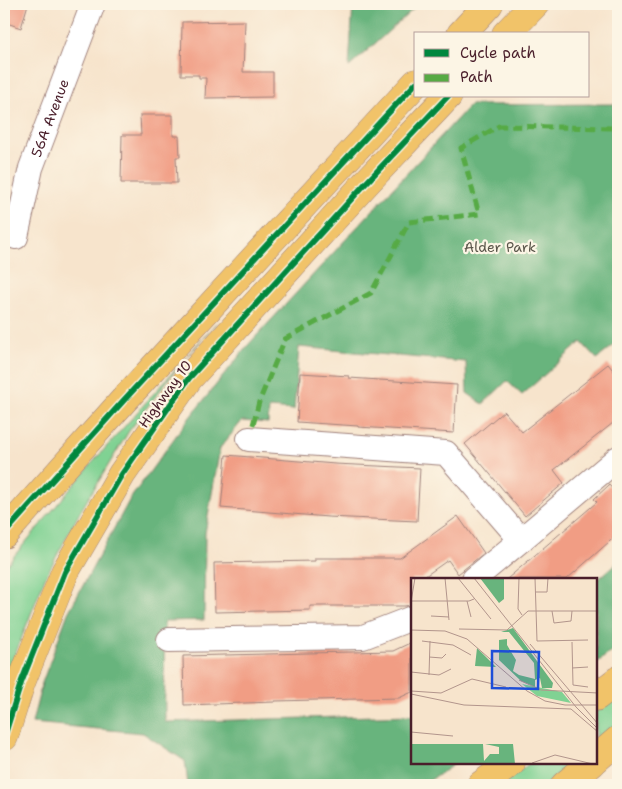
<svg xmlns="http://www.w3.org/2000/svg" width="622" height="789" viewBox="0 0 622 789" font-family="'Shantell Sans',sans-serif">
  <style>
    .green { fill: #80d293; stroke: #65785f }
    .forest { fill: #68b47d; stroke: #596a54 }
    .building { fill: #f19d84 }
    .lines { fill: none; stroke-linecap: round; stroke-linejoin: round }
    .minor-casing { stroke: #a0827c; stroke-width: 26 }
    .major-casing { stroke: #a0827c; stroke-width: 29 }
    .highway-casing { stroke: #a0827c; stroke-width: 29 }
    .minor { stroke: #fff; stroke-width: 24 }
    .major { stroke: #f1c369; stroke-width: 28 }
    .highway { stroke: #f1c369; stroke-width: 28 }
    .quiet { stroke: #57aa44; stroke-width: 5; stroke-dasharray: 10 5; stroke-linecap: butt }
    .cycleway-casing { stroke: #fcf5e5; stroke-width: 9 }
    .cycleway { stroke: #00873e; stroke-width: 6 }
    .labels { text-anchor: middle; stroke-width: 4.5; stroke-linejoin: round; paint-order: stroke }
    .street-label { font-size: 14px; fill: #4a1f2b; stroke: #fcf5e5 }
    .park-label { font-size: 14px; fill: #5a554a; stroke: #fcf5e5 }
    .inset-road { fill: none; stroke: #b2958c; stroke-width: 1 }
    .view { fill: #1d4ed8; fill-opacity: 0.15; stroke: #1d4ed8; stroke-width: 2.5 }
    .inset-edge { fill: none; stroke: #4a1f2b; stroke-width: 2.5 }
  </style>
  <rect width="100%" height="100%" fill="#fcf5e5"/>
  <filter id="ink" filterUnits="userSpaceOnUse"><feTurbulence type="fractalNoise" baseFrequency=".02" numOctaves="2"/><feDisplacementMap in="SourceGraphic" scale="10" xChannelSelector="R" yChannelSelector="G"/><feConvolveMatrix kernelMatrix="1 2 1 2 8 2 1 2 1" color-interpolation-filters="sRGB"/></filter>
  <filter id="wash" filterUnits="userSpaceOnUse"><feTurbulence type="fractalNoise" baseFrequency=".0096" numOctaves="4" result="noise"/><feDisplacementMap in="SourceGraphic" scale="20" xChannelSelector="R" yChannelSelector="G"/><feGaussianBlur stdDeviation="1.12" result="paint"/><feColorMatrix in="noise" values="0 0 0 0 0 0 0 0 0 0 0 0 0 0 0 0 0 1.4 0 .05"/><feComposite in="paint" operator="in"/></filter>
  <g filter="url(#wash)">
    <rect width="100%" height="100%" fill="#f7e4cc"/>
    <g class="green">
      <path d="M218 321 171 376 129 431 80 512 45 578 4 683V568L93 462Z"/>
      <path d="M618 693V723L596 742V711Z"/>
      <path d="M530 763H571L545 785H502Z"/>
    </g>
    <g class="forest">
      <path d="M353 4H419L349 67Z"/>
      <path d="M618 104V342L597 359 581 342 522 395 507 381 483 404 467 393 466 362 299 347 294 410 269 408 268 423 242 421 220 448 205 533 204 620 164 621 165 722 412 715V763H456L423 785H188L185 761 143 733 32 723 42 683 68 613 130 499 186 422 249 344 470 105Z"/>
      <path d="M618 562V647L596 663V581Z"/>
    </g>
    <g id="blocks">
      <g class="building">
        <path d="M4 4H28L21 28 4 22Z"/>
        <path d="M245 21 243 72H273V97L205 98 206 78H199V75H181L182 22Z"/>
        <path d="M140 115H173V136H179L180 157H176L177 183H121L122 135H141Z"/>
        <path d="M608 364 618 376V419L554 470 564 483 525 516 465 444 504 411 522 432Z"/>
        <path d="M300 373 349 376V378L457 385 454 433 358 427V426L297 422Z"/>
        <path d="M226 455 335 464 420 468 417 521 328 517 221 508Z"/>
        <path d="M609 485 618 495V534L567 579H507L597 502 594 499Z"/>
        <path d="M458 516 484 553 458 574 448 560 421 579H412V605L404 606H310V610L215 612 214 563 315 561V558H400Z"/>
        <path d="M412 642V692L399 698 275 701V702L184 705 183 656 393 651Z"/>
      </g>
    </g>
  </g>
  <g filter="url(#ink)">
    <use href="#blocks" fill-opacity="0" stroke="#a0827c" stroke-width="1"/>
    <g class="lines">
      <g class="minor-casing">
        <g id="minor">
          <path id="s1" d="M16 237 31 168 93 4"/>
          <path d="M249 439 446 453 521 540"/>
          <path d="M474 579 521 540 618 458"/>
          <path d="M169 640 363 637 412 618"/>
        </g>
      </g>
      <g class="major-casing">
        <g id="major">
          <path d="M596 697 618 680"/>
          <path d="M596 759 618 740"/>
          <path d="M481 785 511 763"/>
          <path d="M565 785 592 763"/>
        </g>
      </g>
      <g class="highway-casing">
        <g id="highway">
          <path d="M461 34 489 4"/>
          <path d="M506 34 535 4"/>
          <path d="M4 534 124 400 416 83"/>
          <path d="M4 737 21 683 65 572 122 474 189 378 366 183 448 96"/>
        </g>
      </g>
      <use href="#minor" class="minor"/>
      <use href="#major" class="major"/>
      <use href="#highway" class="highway"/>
      <path class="quiet" d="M253 425 259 402 285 339 371 293 409 222 479 214 461 148 499 126 618 128"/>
      <g class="cycleway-casing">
        <g id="cycleway">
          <path d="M4 534 124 400 416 83"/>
          <path d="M4 737 21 683 65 572 122 474 189 378 366 183 448 96"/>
        </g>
      </g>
      <use href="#cycleway" class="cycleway"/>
    </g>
  </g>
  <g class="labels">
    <g class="street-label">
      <text dy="5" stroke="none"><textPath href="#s1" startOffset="124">56A Avenue</textPath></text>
      <text transform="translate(165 394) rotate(-54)" y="5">Highway 10</text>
    </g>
    <g class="park-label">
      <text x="500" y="252">Alder Park</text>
    </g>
  </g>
  <g transform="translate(411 578)">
    <rect width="186" height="186" fill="#f7e4cc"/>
    <path d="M111 106 151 114 160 125 126 118Z" fill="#80d293"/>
    <path d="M69 0H93V21L88 25ZM102 50 142 105 141 110H131L129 100 124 102V109L110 103 88 82V62L96 61V67L105 82 102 93 108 97 124 101 123 85 98 54H90ZM66 70 85 89 64 88ZM0 166H72L73 183 79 176H88V169L74 166H102L104 186H0Z" fill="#68b47d"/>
    <path class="inset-road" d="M34 0 38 42M47 0 80 41M63 0 165 129 187 151M108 0 107 31 111 37M124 0 126 63 177 62M124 14H136L137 0M0 23H58L63 21M56 23 60 39M0 24 4 0M141 33 143 45 160 43 161 33M20 38 38 39M48 51 96 52 117 33H187M0 52 34 53 56 61 116 113 134 123 154 127H187M11 63 42 67 60 77M161 64 162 107 177 109M119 66 187 146M18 79 31 80 35 76M0 81V98M161 90 177 89M0 94 28 97 40 91M18 97 19 63M108 102 130 112 187 115M0 113 30 115 61 101 95 109M0 116 53 127 160 131 187 154M0 154 42 158M121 185 144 177 182 186"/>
    <path class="view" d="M81 73 128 74 127 111 81 110Z"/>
    <rect width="186" height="186" class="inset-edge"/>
  </g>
  <rect width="622" height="789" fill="none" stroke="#fcf5e5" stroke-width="20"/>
  <rect x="414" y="32" width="175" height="65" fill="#fcf5e5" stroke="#b59f9b"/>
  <rect x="424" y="49" width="25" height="8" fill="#00873e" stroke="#b59f9b"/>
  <text x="460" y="58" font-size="15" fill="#4a1f2b">Cycle path</text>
  <rect x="424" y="74" width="25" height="8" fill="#57aa44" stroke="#b59f9b"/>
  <text x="460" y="82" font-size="15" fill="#4a1f2b">Path</text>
</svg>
